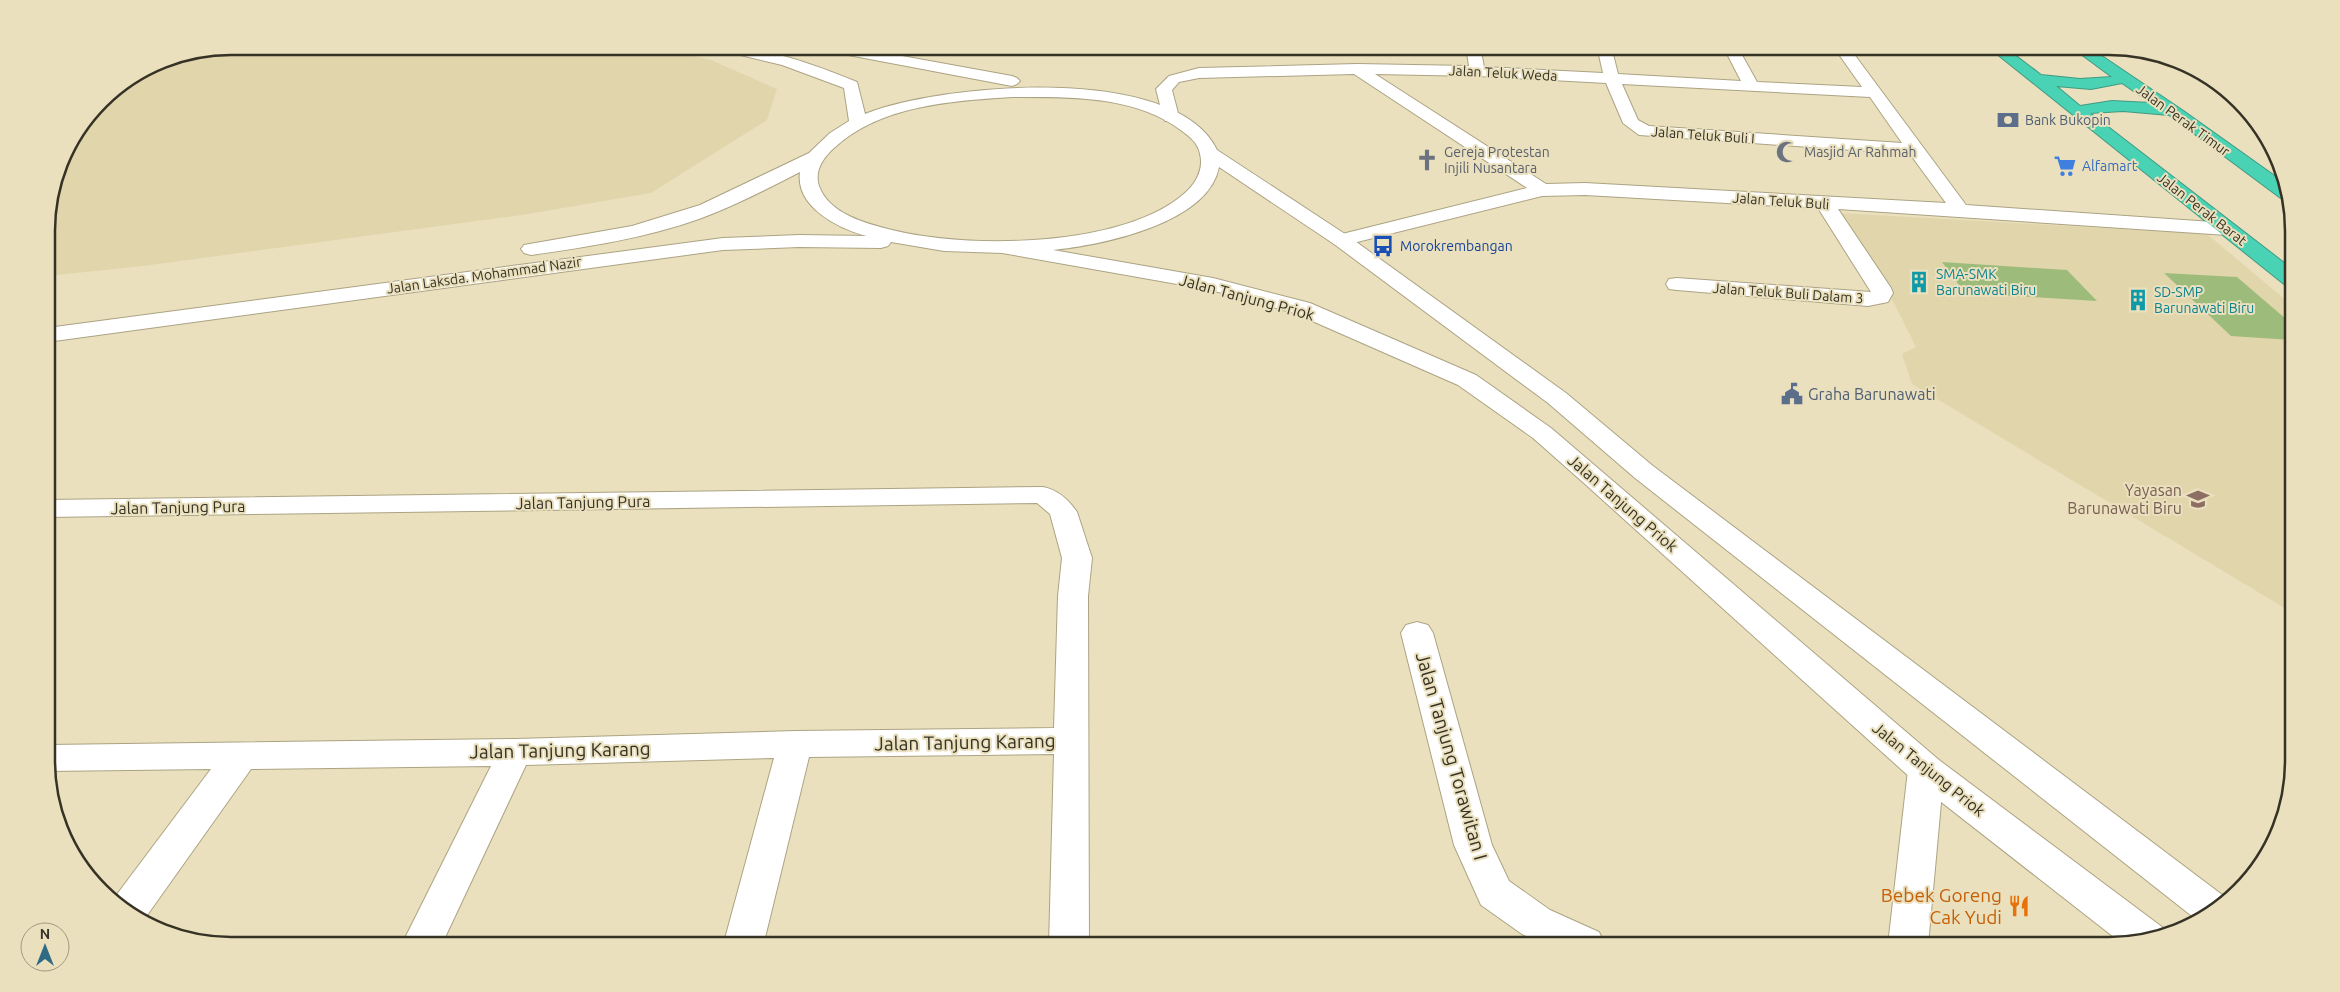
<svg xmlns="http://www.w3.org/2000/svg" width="2340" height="992" viewBox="0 0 2340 992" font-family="Ubuntu,sans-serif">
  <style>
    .built { fill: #e1d5ac }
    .green { fill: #9dbc7b }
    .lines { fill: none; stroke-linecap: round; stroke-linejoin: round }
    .street-casing { stroke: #aca383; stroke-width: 2 }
    .secondary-casing { stroke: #aca383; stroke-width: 2 }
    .highway-casing { stroke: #429a82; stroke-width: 2 }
    .street { fill: #fff; fill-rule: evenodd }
    .secondary { fill: #fff; fill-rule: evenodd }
    .highway { fill: #49d2b4; fill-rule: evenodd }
    .labels { text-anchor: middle; stroke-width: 4; stroke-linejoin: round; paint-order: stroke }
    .far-street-label { font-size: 14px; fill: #363225; stroke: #eae0be }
    .far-service-label { font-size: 14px; fill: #4e5e75; stroke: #eae0be; text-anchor: start }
    .far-worship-label { font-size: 14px; fill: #5b616d; stroke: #eae0be; text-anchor: start }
    .far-shop-label { font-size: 14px; fill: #366cbe; stroke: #eae0be; text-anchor: start }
    .far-transit-label { font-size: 14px; fill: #164399; stroke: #eae0be; text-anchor: start }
    .far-culture-label { font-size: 14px; fill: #0d838f; stroke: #eae0be; text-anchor: start }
    .street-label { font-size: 16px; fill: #363225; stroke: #eae0be }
    .service-label { font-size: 16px; fill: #4e5e75; stroke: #eae0be; text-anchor: start }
    .education-label { font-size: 16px; fill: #785e54; stroke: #eae0be; text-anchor: end }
    .near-street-label { font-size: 19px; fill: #363225; stroke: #eae0be }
    .near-food-label { font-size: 19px; fill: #c56008; stroke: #eae0be; text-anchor: end }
    .rim { fill: none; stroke: #363225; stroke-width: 2.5 }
  </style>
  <rect width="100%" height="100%" fill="#eae0be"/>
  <g class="built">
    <path d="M231 46H648L711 60 777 89 767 120 651 193 522 215 143 266 47 276V219L65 149 109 92 161 60Z"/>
    <path d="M1840 213 2207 234 2292 305 2293 613 1912 384 1902 354 1916 347 1895 305Z"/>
  </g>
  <g class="green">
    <path d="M1942 262 2067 270 2097 301 1965 293Z"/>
    <path d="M2164 273 2237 277 2293 325V340L2231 336Z"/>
  </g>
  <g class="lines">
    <g class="street-casing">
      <g id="street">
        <path d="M1466 46H1480L1484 67 1603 73 1597 46H1611L1618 74 1741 81 1723 46H1737L1757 82 1862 87 1833 46H1848L1966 205 2227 223 2234 225 2237 229 2234 233 2227 235 1838 209 1891 288 1893 293 1888 302 1868 306 1677 290 1669 289 1666 284 1669 279 1677 278 1871 292 1818 208 1585 195 1542 196 1341 246 1334 244 1331 240 1334 236 1527 188 1354 74 1199 78 1179 82 1172 90 1179 117 1177 121H1165L1163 117 1156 89 1169 76 1199 68 1357 64 1469 66ZM1375 74 1477 76 1606 83 1623 123 1639 135 1910 154 1946 203 1585 183 1546 184ZM1622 84 1870 97 1902 143 1649 126 1638 120Z"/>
        <path d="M1043 487C1058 490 1068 499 1077 512L1092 558 1088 596 1089 946H1049L1054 754 809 757 763 946H723L774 758 526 765 441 946H401L491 766 251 769 143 921 119 908 112 901 211 769 48 771V745L515 739 795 731 1054 728 1058 596 1062 558 1050 514 1037 503 47 517V500Z"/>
        <path d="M1417 622 1428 625 1433 633 1492 845 1509 881 1550 910 1599 932 1605 945H1545L1522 934 1481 905 1454 845 1401 633 1406 625Z"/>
        <path d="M1926 756 1939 760 1944 770 1928 945H1888L1908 770 1913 760Z"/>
      </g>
    </g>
    <g class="secondary-casing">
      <g id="secondary">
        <path d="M714 46C763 46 811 63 857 82L865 114C939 84 1175 62 1217 150L1348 236 1566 393 1653 466 2229 900 2221 908 2197 920 1635 478 1548 403 1334 244 1219 167C1208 224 1101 245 1053 250L1213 278 1310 303 1476 375 1551 428 1939 760 2162 927 2166 936 2124 945 1913 780 1585 484 1533 438 1458 385 1294 313 1211 290 1002 253 944 251 891 242 888 246 881 248 799 247 723 250 47 342V328L723 238 799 235 867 236C839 229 795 207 800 172 767 189 734 206 699 219 645 238 588 247 531 255L524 253 521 249 524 245 632 226 700 205 809 153 830 133 849 121 844 88 782 65 716 49ZM1012 97C1068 97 1135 95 1182 131 1190 137 1198 143 1200 154 1204 169 1196 183 1185 193 1123 248 968 249 892 230 867 224 829 214 819 186 814 171 823 158 834 148 880 105 952 101 1012 97Z"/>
        <path d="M815 46H847L1012 76 1017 78 1020 81 1017 84 1012 86 822 50Z"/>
      </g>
    </g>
    <g class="highway-casing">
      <path id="highway" d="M1987 46H2003L2041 75 2080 79 2112 77 2070 46H2087L2182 110 2286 184 2289 201 2282 199 2169 115 2123 111 2090 113 2292 269V285L2284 284ZM2122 83 2151 103 2112 101 2080 106 2056 86 2091 89Z"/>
    </g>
    <use href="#street" class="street"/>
    <use href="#secondary" class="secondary"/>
    <use href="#highway" class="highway"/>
  </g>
  <defs>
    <g id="bank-bare" transform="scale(1.725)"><path d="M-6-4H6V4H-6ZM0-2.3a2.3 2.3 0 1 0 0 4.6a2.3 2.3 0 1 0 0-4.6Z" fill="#5c6f8a" stroke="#eae0be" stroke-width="2.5" paint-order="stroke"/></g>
    <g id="mosque-bare" transform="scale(1.725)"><path d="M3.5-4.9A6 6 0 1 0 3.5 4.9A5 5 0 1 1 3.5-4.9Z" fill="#6b7280" stroke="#eae0be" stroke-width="2.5" paint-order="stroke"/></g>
    <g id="church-bare" transform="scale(1.725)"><path d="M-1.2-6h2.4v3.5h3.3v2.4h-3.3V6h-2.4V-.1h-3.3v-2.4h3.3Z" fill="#6b7280" stroke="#eae0be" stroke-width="2.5" paint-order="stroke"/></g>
    <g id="supermarket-bare" transform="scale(1.725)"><path d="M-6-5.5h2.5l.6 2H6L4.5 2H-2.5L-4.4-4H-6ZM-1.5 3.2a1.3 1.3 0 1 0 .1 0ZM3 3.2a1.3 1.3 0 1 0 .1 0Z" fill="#3f7fe0" stroke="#eae0be" stroke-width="2.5" paint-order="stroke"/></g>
    <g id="bus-bare" transform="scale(1.725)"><path d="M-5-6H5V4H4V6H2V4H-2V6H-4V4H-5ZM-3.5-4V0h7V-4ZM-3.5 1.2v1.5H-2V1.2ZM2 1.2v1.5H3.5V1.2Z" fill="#1a4fb4" stroke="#eae0be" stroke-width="2.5" paint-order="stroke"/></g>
    <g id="building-bare" transform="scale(1.725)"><path d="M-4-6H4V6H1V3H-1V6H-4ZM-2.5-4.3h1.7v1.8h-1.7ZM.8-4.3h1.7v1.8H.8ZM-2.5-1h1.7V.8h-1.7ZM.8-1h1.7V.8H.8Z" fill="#0f9aa8" stroke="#eae0be" stroke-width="2.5" paint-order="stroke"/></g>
    <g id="civic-bare" transform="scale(1.725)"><path d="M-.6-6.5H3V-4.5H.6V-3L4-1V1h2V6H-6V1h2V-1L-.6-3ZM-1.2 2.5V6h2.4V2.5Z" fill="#5c6f8a" stroke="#eae0be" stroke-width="2.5" paint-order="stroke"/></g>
    <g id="school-bare" transform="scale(1.725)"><path d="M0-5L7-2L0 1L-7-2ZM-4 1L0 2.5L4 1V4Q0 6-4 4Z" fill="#8d6e63" stroke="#eae0be" stroke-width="2.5" paint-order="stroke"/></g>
    <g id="restaurant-bare" transform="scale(1.725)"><path d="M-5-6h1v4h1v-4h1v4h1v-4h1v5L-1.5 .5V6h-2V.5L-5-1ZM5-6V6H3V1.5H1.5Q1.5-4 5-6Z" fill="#e8710a" stroke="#eae0be" stroke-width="2.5" paint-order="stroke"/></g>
  </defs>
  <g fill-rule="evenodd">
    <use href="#bank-bare" x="2008" y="120"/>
    <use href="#mosque-bare" x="1787" y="152"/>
    <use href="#church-bare" x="1427" y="160"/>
    <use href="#supermarket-bare" x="2065" y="166"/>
    <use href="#bus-bare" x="1383" y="246"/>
    <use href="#building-bare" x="1919" y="282"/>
    <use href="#building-bare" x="2138" y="300"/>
    <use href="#civic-bare" x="1792" y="394"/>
    <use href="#school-bare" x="2198" y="499"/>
    <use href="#restaurant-bare" x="2019" y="906"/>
  </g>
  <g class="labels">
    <g class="far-street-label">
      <text transform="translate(1503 73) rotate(3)" y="5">Jalan Teluk Weda</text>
      <text transform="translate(2183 120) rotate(36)" y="5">Jalan Perak Timur</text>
      <text transform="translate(1703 135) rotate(4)" y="5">Jalan Teluk Buli I</text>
      <text transform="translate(1781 201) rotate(4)" y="5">Jalan Teluk Buli</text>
      <text transform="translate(2202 209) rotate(38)" y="5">Jalan Perak Barat</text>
      <text transform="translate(484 275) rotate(-8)" y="5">Jalan Laksda. Mohammad Nazir</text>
      <text transform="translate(1788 293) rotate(4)" y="5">Jalan Teluk Buli Dalam 3</text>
    </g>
    <g class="far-service-label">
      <text x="2025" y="125">Bank Bukopin</text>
    </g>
    <g class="far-worship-label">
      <text x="1444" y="157">Gereja Protestan<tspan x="1444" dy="16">Injili Nusantara</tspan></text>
      <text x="1804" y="157">Masjid Ar Rahmah</text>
    </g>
    <g class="far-shop-label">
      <text x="2082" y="171">Alfamart</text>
    </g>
    <g class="far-transit-label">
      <text x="1400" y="251">Morokrembangan</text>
    </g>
    <g class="far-culture-label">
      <text x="1936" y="279">SMA-SMK<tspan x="1936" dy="16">Barunawati Biru</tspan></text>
      <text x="2154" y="297">SD-SMP<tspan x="2154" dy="16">Barunawati Biru</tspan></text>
    </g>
    <g class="street-label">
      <text transform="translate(1247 297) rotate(15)" y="6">Jalan Tanjung Priok</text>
      <text transform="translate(583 502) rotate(-1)" y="6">Jalan Tanjung Pura</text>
      <text transform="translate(1623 503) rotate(41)" y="6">Jalan Tanjung Priok</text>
      <text transform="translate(178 507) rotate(-1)" y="6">Jalan Tanjung Pura</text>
      <text transform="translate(1929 769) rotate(39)" y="6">Jalan Tanjung Priok</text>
    </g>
    <g class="service-label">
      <text x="1808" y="400">Graha Barunawati</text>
    </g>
    <g class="education-label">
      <text x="2182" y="496">Yayasan<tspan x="2182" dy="18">Barunawati Biru</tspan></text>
    </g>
    <g class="near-street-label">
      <text transform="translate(965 742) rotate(-1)" y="7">Jalan Tanjung Karang</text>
      <text transform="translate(560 750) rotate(-1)" y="7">Jalan Tanjung Karang</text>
      <text transform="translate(1452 756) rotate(74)" y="7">Jalan Tanjung Torawitan I</text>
    </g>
    <g class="near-food-label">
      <text x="2002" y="902">Bebek Goreng<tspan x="2002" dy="22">Cak Yudi</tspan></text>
    </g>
  </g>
  <path d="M0 0H2340V992H0ZM231 55H2109A176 176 0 0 1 2285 231V761A176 176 0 0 1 2109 937H231A176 176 0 0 1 55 761V231A176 176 0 0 1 231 55Z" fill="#eae0be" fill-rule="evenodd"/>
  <path class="rim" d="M231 55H2109A176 176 0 0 1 2285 231V761A176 176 0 0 1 2109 937H231A176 176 0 0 1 55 761V231A176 176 0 0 1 231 55Z"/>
  <g transform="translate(45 947)"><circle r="24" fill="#eae0be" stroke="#a29a81"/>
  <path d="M0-4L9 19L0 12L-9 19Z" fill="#306b83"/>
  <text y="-8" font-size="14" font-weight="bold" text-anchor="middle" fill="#363225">N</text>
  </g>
</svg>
